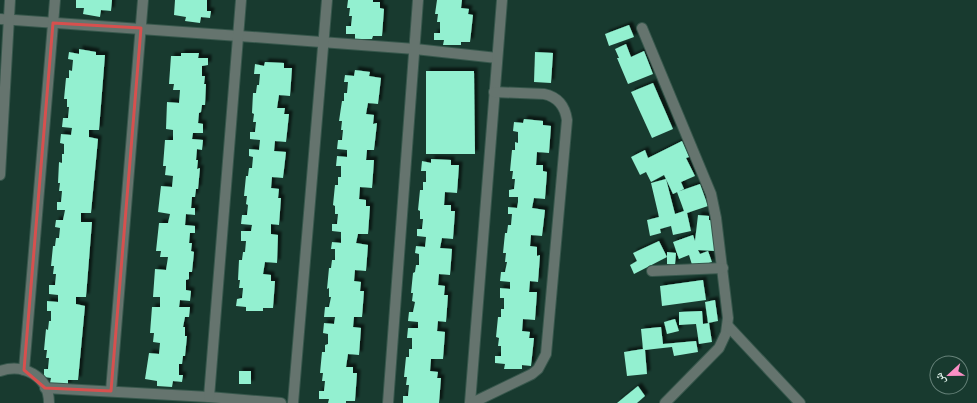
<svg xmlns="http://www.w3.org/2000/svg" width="977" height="403" viewBox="0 0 977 403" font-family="'Nunito Sans','Noto Naskh Arabic',sans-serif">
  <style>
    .building { fill: #93f0d0; filter: url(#shadow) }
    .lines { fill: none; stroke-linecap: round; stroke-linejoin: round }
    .minor-casing { stroke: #37574c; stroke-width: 12 }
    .minor { stroke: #65746e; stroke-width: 10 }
    .marked { fill: none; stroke: #d7504e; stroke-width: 3; stroke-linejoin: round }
  </style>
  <defs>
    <filter id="shadow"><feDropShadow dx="3.5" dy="-3.5" stdDeviation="1" flood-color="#0009"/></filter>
  </defs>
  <rect width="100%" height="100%" fill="#183a2f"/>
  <g class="building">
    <path d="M76 0H112L111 11 101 10 100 17 83 14 84 8H76Z"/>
    <path d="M175 0H207V11H211L210 18 201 17 200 23 185 21 186 17 174 15Z"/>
    <path d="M348 0H373V2H380V8L384 9 382 36H373L372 39H355V34H346V26H351L352 16H349L350 8H347Z"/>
    <path d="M437 0H462L461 8 469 9 468 14 473 15 470 42H461V45H443L444 40H434V33H440V22H437L438 14H435Z"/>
    <path d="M629 25 634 37 609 46 605 34Z"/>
    <path d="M626 44 631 57 644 51 653 74 628 84 617 58H619L615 49Z"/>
    <path d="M79 49 96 52V55H105L99 130H89V137L98 139 91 213H81V222H92L86 297H76V304L85 306 78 380H68V386L50 383 51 378 44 377V369H48L49 358H46L47 350H44L46 329 48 330 49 321H51V311H47V301L58 302V295L49 294V285H55L56 274H53L54 266H51L53 246H55L56 238H59L60 228 55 227 56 220H63L65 210H57V202H61L62 191H59L60 183H58L59 162 62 163V154H64V144L60 143 61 134 71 135 72 128 62 127 63 118H68L69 107H67V99H64L66 78H69V70L72 71 73 60 68 59 69 52 79 54Z"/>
    <path d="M535 52 553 53 551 83 534 82Z"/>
    <path d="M181 53H199L198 58H208V65L202 66V76H205L204 84H206L205 105H202L201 112 199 113 198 123 203 124V133H193L192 139 203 140 202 150 197 149 196 160H198L197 169 200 168 198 189H196L195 197H192L191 208H195V215L186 214 185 225 195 226V233H190L189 243H192L191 251 194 252 192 272H189V279L186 280V290L191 291 190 301 180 300 179 307H190L189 317H185L183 327H185V336H187L185 356H183L182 364H179V375H183L182 382 173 381 172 387 157 386V381L145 379 149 353 159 354 160 343 153 342 154 333H150L152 307H160V297H153L155 269 166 270 168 257H160L161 251H156L159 223H168L170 214 158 212 161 186 172 187 173 176 165 175 166 166H163L165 140H173V130L166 129 167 102 179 103 180 90H173L174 84H169L171 56H181Z"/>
    <path d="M265 62 284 63V68H292L290 96 279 95 277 108H285L284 114H289L286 142 275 141 274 151 286 152 283 178 272 177 271 188 279 189 278 198H281L279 225 271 224V234L278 235 277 263 265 262 263 274 271 275V281H275L273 308H263V311H246V307L236 306 237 299 242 298 243 288H239L240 280H238L239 260H242L243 252H245L246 241H241V231H251L252 225 241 224 242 215H247L248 205 246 204 247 196H244L246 176H248L249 168H252L253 157 249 156V149L259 150 260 140 250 139V132H255L256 122H253L254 114 252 113 253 93H256L257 85H259L260 74H254L255 64 264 66Z"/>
    <path d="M355 70 370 72 369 76 381 78 378 104 368 103 366 114 374 115 373 124 377 123 374 150H367L366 160H374L372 188 360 187 359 199 366 200V206H370L368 234H358L356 243 368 245 366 271 355 270 354 281 361 282 360 291H364L362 317H354L353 327 361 328 359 355 348 354 346 367H353V373H357L355 401H346V403H328L329 399H319V391H324L325 381H322L323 373H320L322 352H325V345L328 344V334L323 333 324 323 334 324 335 317H324L325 307H329L331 297H329V288L327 289 329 268H331L332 260H335V249H331L332 242 341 243V232L332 231V224H337L338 214H335V206L333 205 335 185H338V177H341V166H336L337 156 347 157V150L337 149 338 140H342L343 130H341L342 121H339L342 101H344V93H347L348 82H344L345 75 354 76Z"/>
    <path d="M426 71H474L475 154H426Z"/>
    <path d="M653 83 673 129 652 138 631 92Z"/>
    <path d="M524 119 543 121V125L551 126 549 153 537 152 536 165H543V171L547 172 545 199 534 198 532 208 545 210 542 236 531 235 530 246 537 247V256L540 255 538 282 530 281 529 292H537L535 320 523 319 522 331 530 332 529 338H534L531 366 522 365V369H504L505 364 495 363V356H501V346H498L499 338 496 337 498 317H501V309H504V298H500V288L510 289V282L500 281 501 272H505L507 262H505L506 253H503L505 233H507L508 225H511L512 214H508V207L517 208 518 202V197H509V190L514 189 515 179H512L513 171H510L512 150H515V142L518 143V132L513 131 514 122 523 123Z"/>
    <path d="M682 141 689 157 686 158 695 176 681 182 684 189 673 194 666 179 675 214 684 211 677 192 700 184 708 206 687 213 691 231 673 235 671 226 660 229 661 233 650 236 647 220 659 217 651 183 666 179 664 175 651 182 646 172 640 175 631 157 645 150 648 158Z"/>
    <path d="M431 159 451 160V165H459L457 193 445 192 444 205H451V211H455L453 239 442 238 440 248 452 249 450 275 439 274 438 285 445 286 444 295H448L446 322 438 321 437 331 445 332 443 359H431L430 371 438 372 437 378H441L439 403H403V396H408L409 385H406L407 377H404L406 357H409V349H412V338H407L408 328H418V322L408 321 409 312H413L415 302 412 301 413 293H411L413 273 415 272 416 265H419V254L415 253 416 246 425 247 426 237 417 236V229H422L423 219H420V211L418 210 420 190H423V182H426V171H421L422 161 431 163Z"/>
    <path d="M698 215 709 216V220L717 221 715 251 698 250 700 254 708 251 712 262 693 268 689 255 679 259 673 242 693 235 695 241Z"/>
    <path d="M659 241 667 257 634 274 630 265 637 261 633 253Z"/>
    <path d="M667 252 676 253 675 265 667 264Z"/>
    <path d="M703 280 706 300 662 306 660 286Z"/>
    <path d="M715 300 718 321 708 323 705 302Z"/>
    <path d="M702 311 703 324 709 323 712 342 699 344 696 324 679 325V312Z"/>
    <path d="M675 319 679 331 667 334 664 322Z"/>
    <path d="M661 327 663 344 696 341 698 352 674 356 672 347 645 350 647 374 627 376 624 352 643 349 641 329Z"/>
    <rect x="239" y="371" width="12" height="13"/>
    <path d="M638 386 645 396 637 403H617Z"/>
  </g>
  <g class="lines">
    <g class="minor-casing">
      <g id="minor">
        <path d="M0 19 239 36 415 49 497 58"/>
        <path d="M642 28 711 194 716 218 728 318 726 333 719 348 665 403"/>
        <path d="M0 175 10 0"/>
        <path d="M652 271 723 268"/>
        <path d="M728 326 800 403"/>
        <path d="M24 370 55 0"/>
        <path d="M0 371C23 363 49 376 49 403"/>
        <path d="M45 388 209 397 281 403"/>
        <path d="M111 391 143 0"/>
        <path d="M209 397 241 0"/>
        <path d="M293 403 327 0"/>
        <path d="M388 403 418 0"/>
        <path d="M470 403 502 0"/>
        <path d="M472 403 532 374 538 369 546 354 567 120C565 106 558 97 544 94L494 92"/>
      </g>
    </g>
    <use href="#minor" class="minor"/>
  </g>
  <path class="marked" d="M53 23 141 28 111 391 45 388 24 370Z"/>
  <g transform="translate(949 375) rotate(248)"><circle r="19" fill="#183a2f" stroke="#668279"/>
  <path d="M0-3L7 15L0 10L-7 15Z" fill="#fb8fc5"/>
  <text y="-6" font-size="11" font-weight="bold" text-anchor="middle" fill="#dcefe7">ش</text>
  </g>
</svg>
